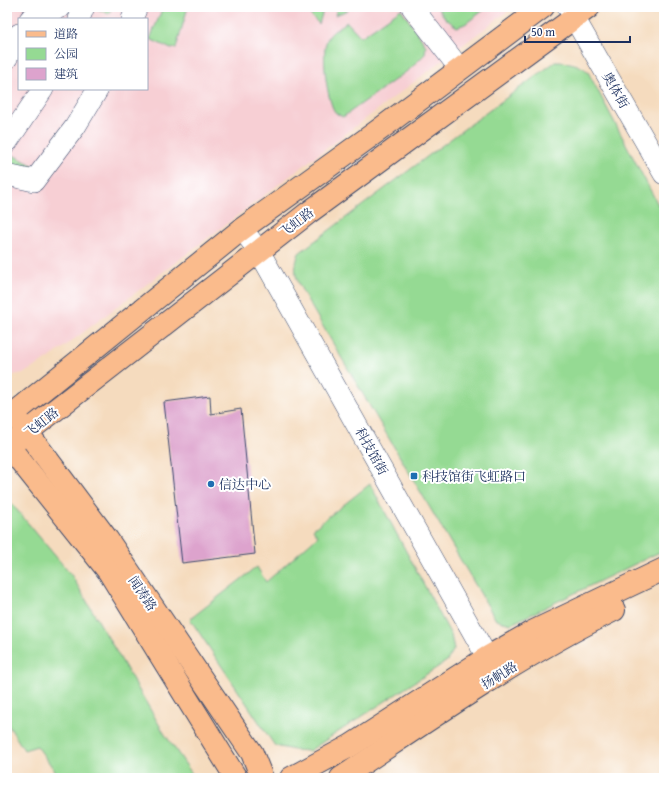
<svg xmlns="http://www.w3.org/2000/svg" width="671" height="785" viewBox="0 0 671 785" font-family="'Gentium Book Plus','Noto Serif SC',serif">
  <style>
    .built { fill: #f7cfd4; fill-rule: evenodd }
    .green { fill: #95da93; stroke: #588478 }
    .building { fill: #dda3cd }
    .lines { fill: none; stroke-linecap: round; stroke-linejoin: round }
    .minor-casing { stroke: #3c496c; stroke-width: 22 }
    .major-casing { stroke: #3c496c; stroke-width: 24 }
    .minor { stroke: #fff; stroke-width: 21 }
    .major { stroke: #fabb8c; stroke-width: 22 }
    .poi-dot { fill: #1f6fb2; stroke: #fff; stroke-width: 1.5 }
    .labels { text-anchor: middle; stroke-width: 4; stroke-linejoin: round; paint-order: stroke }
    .street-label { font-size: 13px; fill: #1b2f5e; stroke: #fff }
    .poi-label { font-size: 13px; fill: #1b2f5e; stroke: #fff; text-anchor: start }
  </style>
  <rect width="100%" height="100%" fill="#fff"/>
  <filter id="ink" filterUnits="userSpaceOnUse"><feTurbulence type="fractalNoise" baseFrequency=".025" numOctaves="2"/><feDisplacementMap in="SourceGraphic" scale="8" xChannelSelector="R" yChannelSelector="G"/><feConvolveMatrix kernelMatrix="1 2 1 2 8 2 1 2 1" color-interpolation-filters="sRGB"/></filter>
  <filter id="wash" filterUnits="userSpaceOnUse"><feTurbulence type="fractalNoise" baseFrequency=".012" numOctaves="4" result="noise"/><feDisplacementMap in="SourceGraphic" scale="16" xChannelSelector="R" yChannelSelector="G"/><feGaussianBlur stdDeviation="0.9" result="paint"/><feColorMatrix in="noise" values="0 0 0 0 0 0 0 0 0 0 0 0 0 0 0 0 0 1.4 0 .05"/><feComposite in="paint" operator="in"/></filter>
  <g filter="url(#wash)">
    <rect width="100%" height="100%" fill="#f5dbbe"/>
    <path class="built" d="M7 7H513L48 359 24 373 7 376ZM19 19H147V89H19Z"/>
    <g class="green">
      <path d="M93 7H112L109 14Z"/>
      <path d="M163 7H188L176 48 171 49 150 39Z"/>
      <path d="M309 7H324L319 24 311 16Z"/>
      <path d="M338 7H352L346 11 335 15Z"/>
      <path d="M437 7H488L465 24 457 27 446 19Z"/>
      <path d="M401 9 426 46 425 54 410 69 343 117C341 116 337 114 335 112 327 101 320 50 328 38 332 31 340 27 347 22L361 37Z"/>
      <path d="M555 62C568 62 579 63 588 72L664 216V550L511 624 496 620 489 608 308 301C298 283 291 274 299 253L460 132Z"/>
      <path d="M9 153 34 166 31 174 7 167V157Z"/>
      <path d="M370 484 451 635 454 649 447 661 309 751 294 750 275 746 190 619 257 567 266 582 318 536 313 529Z"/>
      <path d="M7 498 72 576 164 733 195 778H60L37 746 24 750 7 723Z"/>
    </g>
    <g id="blocks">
      <path class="building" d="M210 396 211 414 241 409 255 554 182 563 164 402Z"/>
    </g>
  </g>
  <g filter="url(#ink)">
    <use href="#blocks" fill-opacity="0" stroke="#3c496c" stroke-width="1"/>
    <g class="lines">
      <g class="minor-casing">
        <g id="minor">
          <path d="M412 7 460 69"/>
          <path d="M568 7 664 174"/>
          <path d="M30 19 61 7"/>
          <path d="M79 19 84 7"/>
          <path d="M132 19 137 7"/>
          <path d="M7 58 19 34"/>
          <path d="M7 142 43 89"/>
          <path d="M7 175 34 181 75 127 98 89"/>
          <path d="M242 229 259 251 496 673"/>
        </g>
      </g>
      <g class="major-casing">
        <g id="major">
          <path d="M7 419 242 229 379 130 543 7"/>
          <path d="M18 420 107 539 252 753 262 778"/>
          <path d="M7 444 109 572 236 778"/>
          <path d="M9 446 308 213 589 7"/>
          <path d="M291 778 350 746 488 657 532 632 664 569"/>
          <path d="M341 778C430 719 518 657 614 610"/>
        </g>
      </g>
      <use href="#minor" class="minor"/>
      <use href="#major" class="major"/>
    </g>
  </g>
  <g class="poi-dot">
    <rect x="410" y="472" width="8" height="8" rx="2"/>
    <circle cx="211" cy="484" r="4"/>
  </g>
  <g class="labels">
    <g class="street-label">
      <text transform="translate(616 90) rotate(60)" y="5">奥体街</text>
      <text transform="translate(296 222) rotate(-37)" y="5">飞虹路</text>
      <text transform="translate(41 422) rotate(-38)" y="5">飞虹路</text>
      <text transform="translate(372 451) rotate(61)" y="5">科技馆街</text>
      <text transform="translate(143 593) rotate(56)" y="5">闻涛路</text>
      <text transform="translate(499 675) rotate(-32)" y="5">扬帆路</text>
    </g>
    <g class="poi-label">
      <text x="422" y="481">科技馆街飞虹路口</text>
      <text x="219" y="489">信达中心</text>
    </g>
  </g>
  <rect width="671" height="785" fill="none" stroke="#fff" stroke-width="24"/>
  <rect x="18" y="18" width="130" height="72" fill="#ffffff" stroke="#a4acbf"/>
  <rect x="26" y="31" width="20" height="6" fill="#fabb8c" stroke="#a4acbf"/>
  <text x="54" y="38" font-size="12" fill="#1b2f5e">道路</text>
  <rect x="26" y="48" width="20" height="12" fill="#95da93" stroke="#a4acbf"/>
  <text x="54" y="58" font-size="12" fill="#1b2f5e">公园</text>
  <rect x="26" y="68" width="20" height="12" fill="#dda3cd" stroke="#a4acbf"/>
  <text x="54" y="78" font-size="12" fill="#1b2f5e">建筑</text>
  <path d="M525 36v6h105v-6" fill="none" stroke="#1b2f5e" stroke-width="2"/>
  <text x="531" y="36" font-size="12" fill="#1b2f5e" stroke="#ffffff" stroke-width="3" paint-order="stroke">50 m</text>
</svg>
